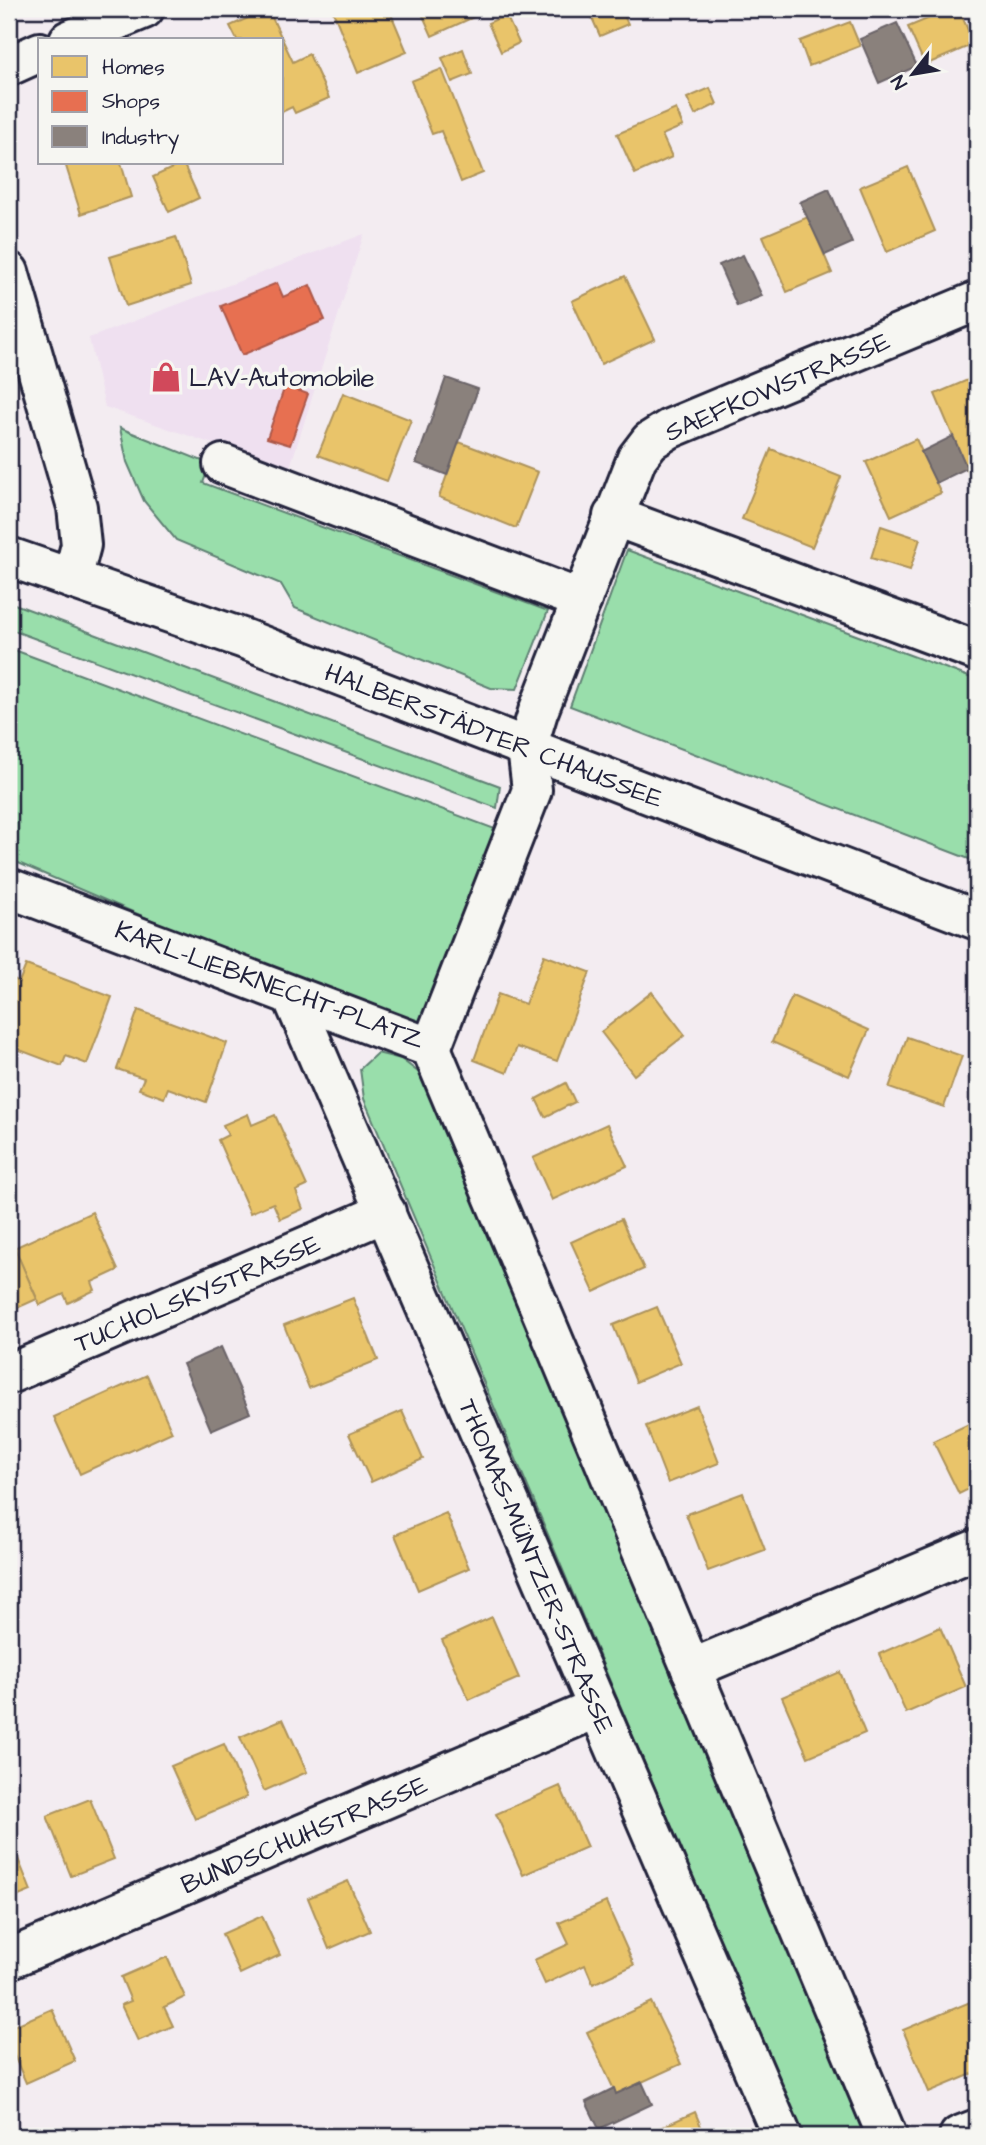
<svg xmlns="http://www.w3.org/2000/svg" width="986" height="2145" viewBox="0 0 986 2145" font-family="'Architects Daughter',sans-serif">
  <style>
    .built { fill: #efe0f0 }
    .green { fill: #99deab; stroke: #5e8073; stroke-width: 2 }
    .homes { fill: #e9c46a; stroke: #ad935c; stroke-width: 2 }
    .shops { fill: #e76f51; stroke: #ac584a; stroke-width: 2 }
    .industry { fill: #8a817c; stroke: #6b6468; stroke-width: 2 }
    .lines { fill: none; stroke-linecap: round; stroke-linejoin: round }
    .street-casing { stroke: #22223b; stroke-width: 44 }
    .secondary-casing { stroke: #22223b; stroke-width: 44 }
    .street { stroke: #f6f6f2; stroke-width: 38 }
    .secondary { stroke: #f6f6f2; stroke-width: 38 }
    .labels { text-anchor: middle; stroke-width: 7; stroke-linejoin: round; paint-order: stroke }
    .poi-label { font-size: 26px; fill: #22223b; stroke: #f6f6f2; text-anchor: start }
    .street-label { font-size: 26px; fill: #22223b; stroke: #f6f6f2 }
  </style>
  <rect width="100%" height="100%" fill="#f3ecf1"/>
  <filter id="ink" filterUnits="userSpaceOnUse"><feTurbulence type="fractalNoise" baseFrequency=".0143" numOctaves="2"/><feDisplacementMap in="SourceGraphic" scale="14" xChannelSelector="R" yChannelSelector="G"/><feConvolveMatrix kernelMatrix="1 2 1 2 8 2 1 2 1" color-interpolation-filters="sRGB"/></filter>
  <g filter="url(#ink)">
    <path class="built" d="M364 234 289 470 105 407 89 338Z"/>
    <g class="green">
      <path d="M120 428 210 464 203 483 548 611 517 689 491 688 295 608 281 584 176 540 144 501 127 462Z"/>
      <path d="M627 550 977 680V862L570 706Z"/>
      <path d="M9 602 500 786 497 808 9 629Z"/>
      <path d="M9 648 495 829 418 1034 9 859Z"/>
      <path d="M377 1053 401 1059 422 1075 869 2136H802L364 1099 360 1069Z"/>
    </g>
    <g class="homes">
      <path d="M268 9 293 62 309 54 329 98 295 113 292 107 282 112V40H237L230 26Z"/>
      <path d="M332 9H389L407 52 358 73Z"/>
      <path d="M420 9H473L476 16 432 36Z"/>
      <path d="M588 9H621L628 24 600 36Z"/>
      <path d="M951 9H959L974 44 925 65 908 27Z"/>
      <path d="M506 15 519 43 501 52 488 23Z"/>
      <path d="M850 22 860 46 809 66 800 41Z"/>
      <path d="M463 49 472 74 452 82 442 58Z"/>
      <path d="M442 69 483 173 461 182 441 131 432 134 411 81Z"/>
      <path d="M710 88 717 104 695 115 687 98Z"/>
      <path d="M676 109 683 126 662 135 672 157 635 174 617 134Z"/>
      <path d="M65 163H121L131 197 81 214Z"/>
      <path d="M183 163 199 198 169 212 153 177Z"/>
      <path d="M908 167 935 231 887 252 860 187Z"/>
      <path d="M808 217 832 273 787 292 763 236Z"/>
      <path d="M176 237 191 285 126 306 110 257Z"/>
      <path d="M625 276 655 339 601 364 572 301Z"/>
      <path d="M977 376V468L968 472 935 394Z"/>
      <path d="M343 393 411 420 387 481 318 455Z"/>
      <path d="M916 439 941 493 891 516 866 462Z"/>
      <path d="M459 442 538 472 516 528 439 497Z"/>
      <path d="M771 449 841 477 812 547 742 519Z"/>
      <path d="M881 526 920 539 910 570 871 558Z"/>
      <path d="M544 955 590 972 557 1061 517 1047 507 1073 474 1060 498 994 525 1004Z"/>
      <path d="M26 965 112 997 87 1064 66 1056 62 1066 9 1046 12 1035 9 1034V992L14 979 19 982Z"/>
      <path d="M652 992 685 1035 634 1075 601 1032Z"/>
      <path d="M792 996 869 1030 849 1076 772 1042Z"/>
      <path d="M138 1010 227 1043 206 1102 168 1088 164 1098 139 1089 144 1078 117 1069Z"/>
      <path d="M907 1037 962 1056 944 1107 889 1088Z"/>
      <path d="M566 1083 575 1102 545 1117 536 1099Z"/>
      <path d="M248 1114 252 1125 275 1115 307 1186 296 1191 303 1209 280 1219 273 1203 250 1213 218 1140 228 1135 223 1125Z"/>
      <path d="M607 1124 627 1166 552 1200 533 1158Z"/>
      <path d="M92 1212 118 1270 92 1282 95 1290 68 1303 64 1294 40 1305 14 1248Z"/>
      <path d="M621 1219 644 1269 594 1292 571 1242Z"/>
      <path d="M9 1235 37 1299 15 1309 9 1295Z"/>
      <path d="M353 1298 378 1360 309 1388 284 1325Z"/>
      <path d="M657 1307 681 1363 636 1382 613 1325Z"/>
      <path d="M147 1375 172 1432 80 1474 54 1417Z"/>
      <path d="M697 1406 719 1463 668 1483 646 1426Z"/>
      <path d="M402 1411 423 1459 371 1482 349 1434Z"/>
      <path d="M977 1420V1485L959 1494 933 1441Z"/>
      <path d="M743 1493 765 1550 708 1571 686 1514Z"/>
      <path d="M446 1513 469 1568 418 1590 395 1535Z"/>
      <path d="M492 1617 519 1678 469 1700 442 1640Z"/>
      <path d="M940 1627 966 1687 906 1713 879 1654Z"/>
      <path d="M840 1672 865 1733 808 1757 782 1697Z"/>
      <path d="M283 1719 307 1772 264 1791 240 1737Z"/>
      <path d="M224 1744 247 1797 195 1819 171 1766Z"/>
      <path d="M560 1786 587 1847 523 1875 496 1814Z"/>
      <path d="M90 1799 114 1859 71 1876 47 1816Z"/>
      <path d="M9 1836 31 1891 9 1900Z"/>
      <path d="M348 1881 370 1931 329 1949 308 1898Z"/>
      <path d="M606 1902 634 1965 593 1984 585 1965 545 1984 534 1960 569 1944 559 1923Z"/>
      <path d="M262 1916 280 1955 240 1974 222 1934Z"/>
      <path d="M167 1957 185 1997 164 2007 173 2026 138 2041 121 2005 131 2001 121 1977Z"/>
      <path d="M651 2002 681 2064 616 2094 587 2032Z"/>
      <path d="M970 2002 977 2019V2072L929 2092 903 2030Z"/>
      <path d="M52 2009 75 2061 26 2083 9 2044V2028Z"/>
      <path d="M695 2112 705 2136H645L644 2135Z"/>
    </g>
    <g class="shops">
      <path d="M277 283 283 297 310 285 325 320 242 355 221 306Z"/>
      <path d="M285 386 308 394 290 445 267 438Z"/>
    </g>
    <g class="industry">
      <path d="M897 23 917 66 879 83 860 39Z"/>
      <path d="M829 189 852 243 825 255 800 202Z"/>
      <path d="M743 255 762 296 737 306 719 265Z"/>
      <path d="M446 378 478 389 447 475 416 463Z"/>
      <path d="M953 436 967 468 936 483 921 452Z"/>
      <path d="M221 1347 250 1413 211 1430 183 1364Z"/>
      <path d="M642 2082 652 2104 599 2129 586 2102 614 2088 616 2094Z"/>
    </g>
    <g class="lines">
      <g class="street-casing">
        <g id="street">
          <path d="M69 40 144 9"/>
          <path d="M9 66 40 52"/>
          <path d="M223 464 582 600"/>
          <path d="M613 516 977 651"/>
          <path d="M9 888 431 1048"/>
          <path d="M292 996 782 2136"/>
          <path d="M431 1048 887 2136"/>
          <path d="M431 1048 532 790 527 748 538 712 637 458 650 441 669 429 977 301"/>
          <path d="M9 1374 386 1212"/>
          <path d="M691 1669 977 1549"/>
          <path d="M9 1959 598 1708"/>
          <path d="M959 2136 977 2129"/>
        </g>
      </g>
      <g class="secondary-casing">
        <g id="secondary">
          <path d="M9 272 77 507 81 545 72 579"/>
          <path d="M9 557 242 638 977 920"/>
        </g>
      </g>
      <use href="#street" class="street"/>
      <use href="#secondary" class="secondary"/>
    </g>
  </g>
  <defs>
    <g id="shop-bare" transform="scale(2.415)"><path d="M-5-2.5h2.3a2.7 3.5 0 0 1 5.4 0H5L5.5 6h-11ZM-1.5-2.5h3a1.5 2.3 0 0 0-3 0Z" fill="#d1495b" stroke="#f6f6f2" stroke-width="2.5" paint-order="stroke"/></g>
  </defs>
  <g fill-rule="evenodd">
    <use href="#shop-bare" x="166" y="377"/>
  </g>
  <g class="labels">
    <g class="poi-label">
      <text x="189" y="386">LAV-Automobile</text>
    </g>
    <g class="street-label">
      <text transform="translate(777 386) rotate(-23)" y="9">SAEFKOWSTRASSE</text>
      <text transform="translate(494 735) rotate(21)" y="9">HALBERSTÄDTER CHAUSSEE</text>
      <text transform="translate(270 984) rotate(20)" y="9">KARL-LIEBKNECHT-PLATZ</text>
      <text transform="translate(197 1293) rotate(-23)" y="9">TUCHOLSKYSTRASSE</text>
      <text transform="translate(537 1566) rotate(67)" y="9">THOMAS-MÜNTZER-STRASSE</text>
      <text transform="translate(304 1834) rotate(-23)" y="9">BUNDSCHUHSTRASSE</text>
    </g>
  </g>
  <rect width="986" height="2145" fill="none" stroke="#f6f6f2" stroke-width="35"/>
  <rect x="18" y="18" width="951" height="2110" fill="none" stroke="#22223b" stroke-width="2.5" filter="url(#ink)"/>
  <rect x="38" y="38" width="245" height="126" fill="#f6f6f2" stroke="#a1a1a9" stroke-width="2"/>
  <rect x="52" y="56" width="35" height="21" fill="#e9c46a" stroke="#a1a1a9" stroke-width="2"/>
  <text x="102" y="74" font-size="21" fill="#22223b">Homes</text>
  <rect x="52" y="91" width="35" height="21" fill="#e76f51" stroke="#a1a1a9" stroke-width="2"/>
  <text x="102" y="108" font-size="21" fill="#22223b">Shops</text>
  <rect x="52" y="126" width="35" height="21" fill="#8a817c" stroke="#a1a1a9" stroke-width="2"/>
  <text x="102" y="144" font-size="21" fill="#22223b">Industry</text>
  <g transform="translate(913 74) rotate(239)" stroke="#f6f6f2" stroke-width="5" paint-order="stroke">
  <path d="M0-5L12 26L0 18L-12 26Z" fill="#22223b"/>
  <text y="-10" font-size="19" font-weight="bold" text-anchor="middle" fill="#22223b">N</text>
  </g>
</svg>
